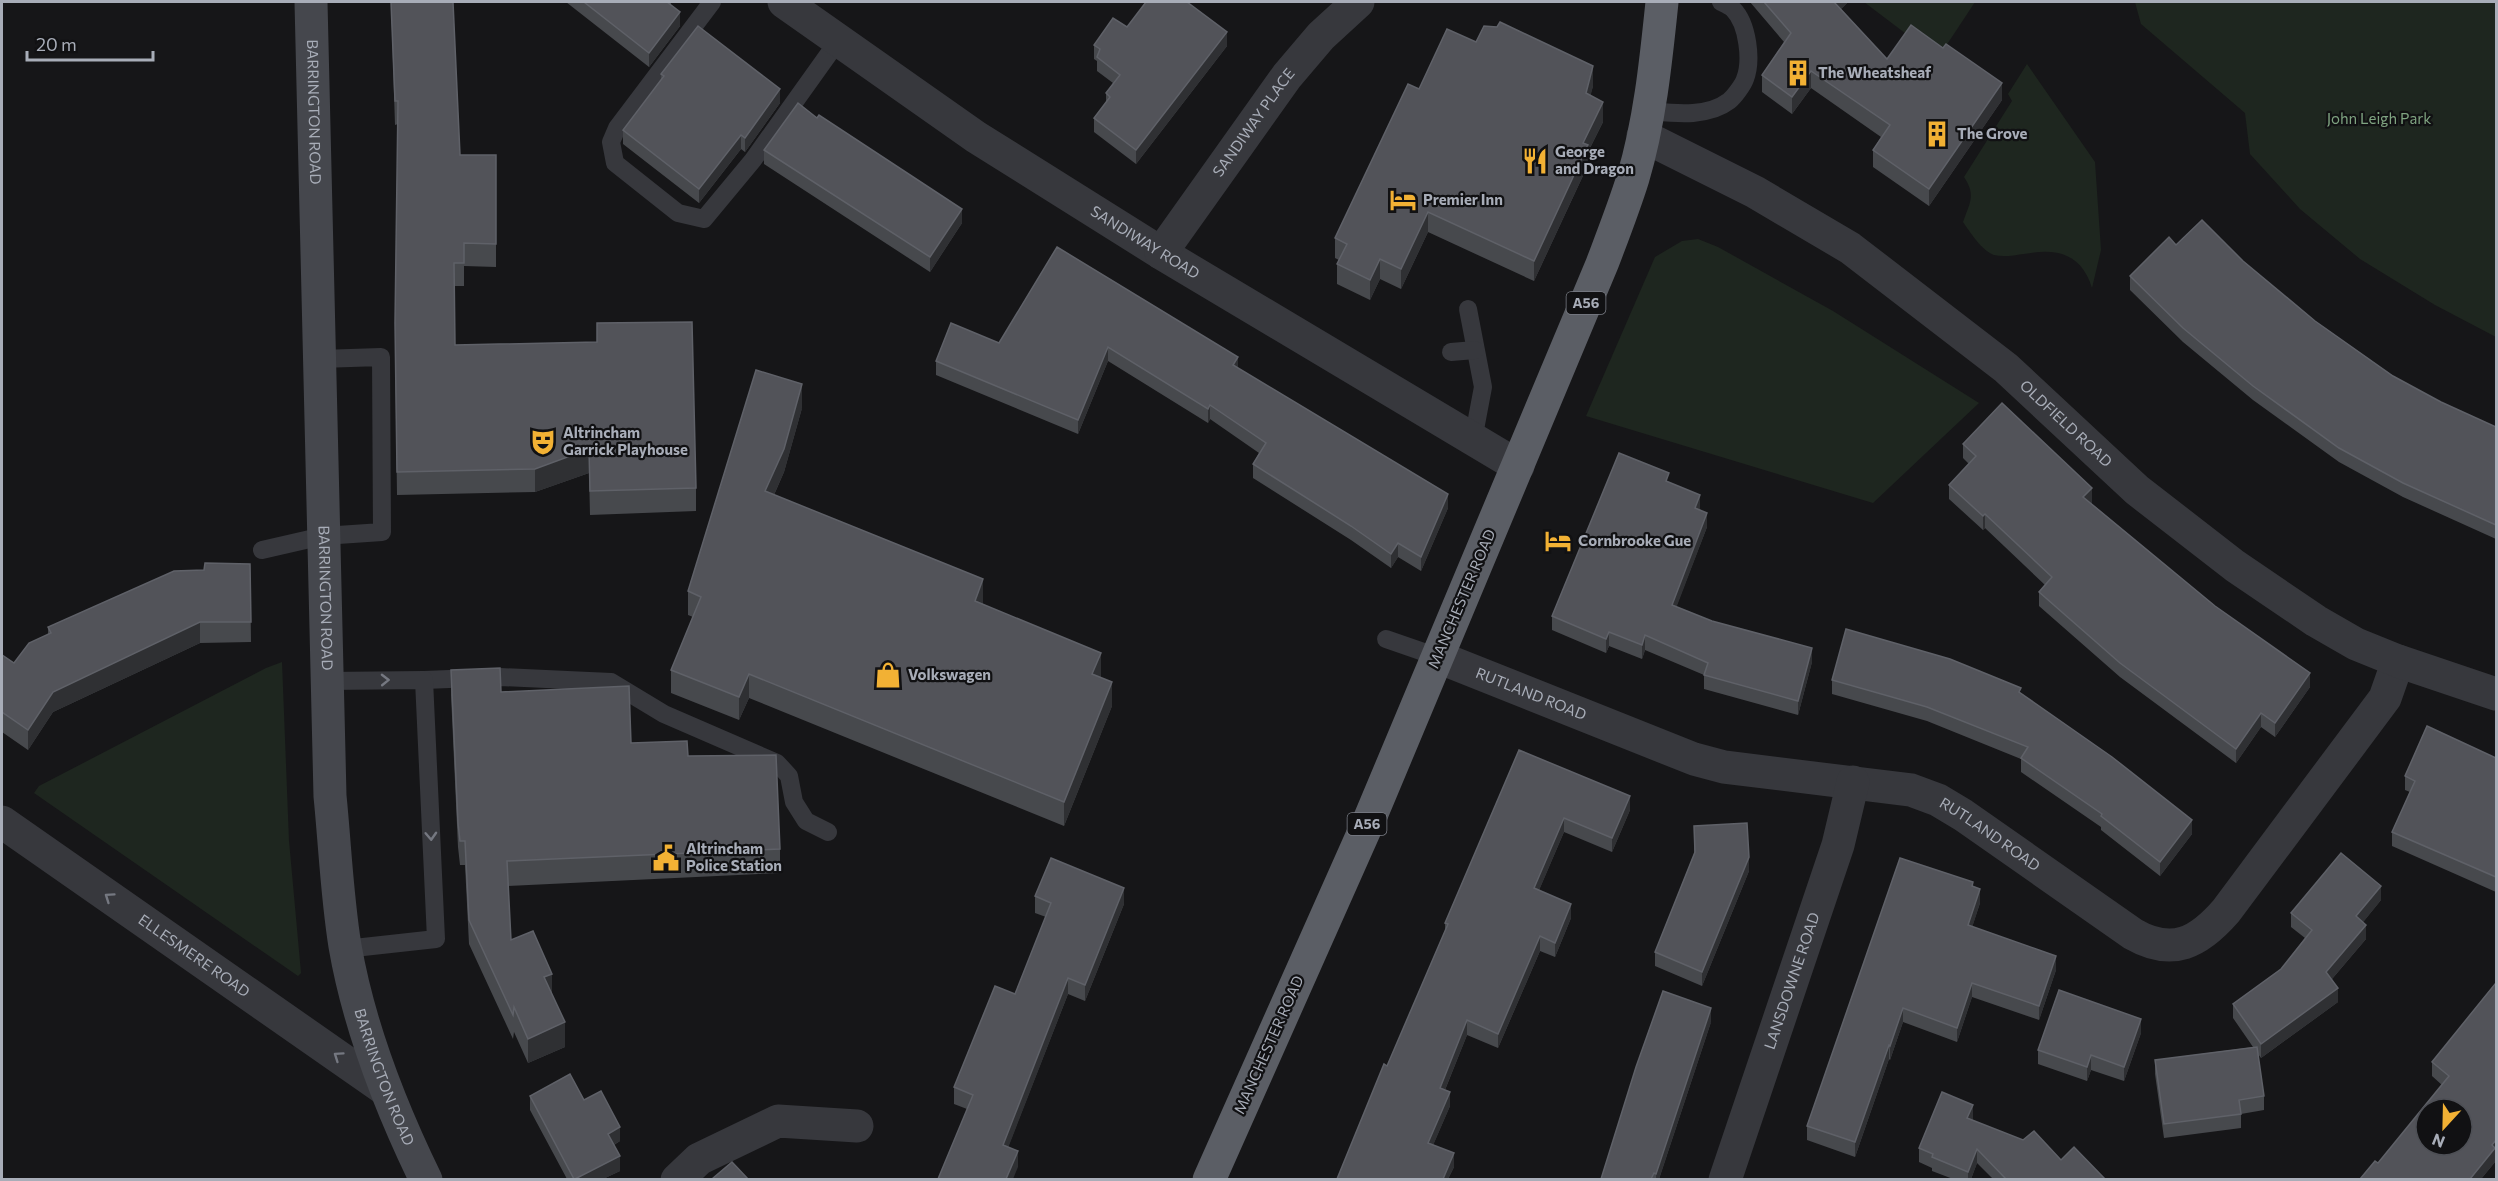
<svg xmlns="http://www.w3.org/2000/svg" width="2498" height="1181" viewBox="0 0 2498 1181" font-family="Commissioner,sans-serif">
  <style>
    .green { fill: #1e261f }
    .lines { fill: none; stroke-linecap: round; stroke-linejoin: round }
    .service { stroke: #37383d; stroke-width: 18 }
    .minor { stroke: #37383d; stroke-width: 33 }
    .tertiary { stroke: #37383d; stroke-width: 33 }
    .secondary { stroke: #45474d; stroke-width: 33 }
    .trunk { stroke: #5b5e65; stroke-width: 33 }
    .wall { fill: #47494d }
    .shaded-wall { fill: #2f3033 }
    .building { fill: #525359; stroke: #5f6168; stroke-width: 1.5; fill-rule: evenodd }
    .oneway { stroke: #757881 }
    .labels { text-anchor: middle; stroke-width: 4.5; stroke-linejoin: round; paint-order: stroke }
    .shield { fill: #111113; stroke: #7b7e86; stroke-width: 1.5 }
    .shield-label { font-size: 14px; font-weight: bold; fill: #a8adb8 }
    .poi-label { font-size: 15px; font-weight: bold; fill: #a8adb8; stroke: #111113; text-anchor: start }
    .street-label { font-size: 15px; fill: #a8adb8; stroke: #111113 }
    .park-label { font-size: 15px; fill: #7fa381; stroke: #111113 }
  </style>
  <rect width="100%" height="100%" fill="#161618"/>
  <g class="green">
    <path d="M1864 2H1975L1938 58Z"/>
    <path d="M2135 2H2496V337L2435 305 2360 259 2300 209 2250 154 2245 113 2141 24Z"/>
    <path d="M2027 64 2095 162 2101 250 2092 288C2083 258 2062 248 2031 253 2020 254 2006 258 1994 255 1982 251 1970 232 1963 222 1970 202 1976 195 1964 177L2012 101 2008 94Z"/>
    <path d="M1698 239 1718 247 1833 311 1979 403 1873 503 1586 416 1655 257 1682 241Z"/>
    <path d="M282 662 289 841 301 973 298 976 34 793 39 786 266 668Z"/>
  </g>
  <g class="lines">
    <g class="service">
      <path d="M712 2 617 128 611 142 615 163 678 213 704 219 753 160 838 41"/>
      <path d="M1648 111C1672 113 1707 118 1729 101 1734 97 1743 85 1745 79 1752 61 1748 24 1733 9 1730 6 1725 4 1721 2"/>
      <path d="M1468 309 1483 387 1473 440"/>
      <path d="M1451 352 1475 350"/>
      <path d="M262 550 323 536 382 532 381 357 320 359"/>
      <path d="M1386 639 1438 657"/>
      <path d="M424 680 500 677 611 682 664 714 777 763 789 776 794 802 806 821 828 832"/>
      <path d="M327 681 424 680 436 939 345 949"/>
    </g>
    <g class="minor">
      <path id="s1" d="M784 2 976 137 1161 253 1518 466"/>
      <path id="s2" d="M1161 253 1287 76 1321 36 1358 2"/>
      <path id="s3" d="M1438 657 1694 759 1724 767 1911 790 1938 800 1963 815 2133 934C2173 957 2199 942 2226 911L2385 698 2398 661"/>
      <path id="s4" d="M2 822 386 1090"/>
      <path d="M677 1180 699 1159 778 1121 857 1126"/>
      <path id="s5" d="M1725 1180 1838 845 1853 782"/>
    </g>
    <path class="tertiary" id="s6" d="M1643 136 1755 192 1850 248 2006 368 2137 490 2235 566 2316 621 2356 644 2398 661 2496 694"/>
    <path class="secondary" id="s7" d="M311 2 330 796C335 846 337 897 345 946 359 1027 390 1106 426 1180"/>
    <path class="trunk" d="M1209 1180 1370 818 1602 264C1613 235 1624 207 1633 178 1650 121 1656 60 1662 2"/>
  </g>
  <g class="wall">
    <path d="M391 2 460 155H496V267L464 266V286H454L455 345 696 488V511L590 515 589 473 535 492 397 495 395 346 398 124 395 125Z"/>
    <path d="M566 2H671V6L680 26 649 67Z"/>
    <path d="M1750 2H1848L1841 9 1887 59 2002 100 1929 206 1873 167V150L1881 137 1811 88 1792 114 1762 92V75L1784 42Z"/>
    <path d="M1127 27 1227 46 1136 164 1094 132V118L1106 103V93L1113 83 1097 71V61L1094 59V45Z"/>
    <path d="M1476 42 1593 86 1590 96 1603 122 1588 152V165L1534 281 1428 232 1401 289 1380 279 1370 300 1337 284V264L1339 260 1335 258V238L1419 89Z"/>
    <path d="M661 74 780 103 745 152 741 149 699 203 623 144V130L661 80Z"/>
    <path d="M817 118 962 223 930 272 764 164V150Z"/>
    <path d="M2176 245 2243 261 2315 321 2393 376 2441 402 2496 427V539L2403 497 2339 462 2253 400 2183 342 2130 290V276Z"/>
    <path d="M1057 247 1448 508 1421 571 1398 557 1391 568 1351 540 1253 478V464L1259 453 1210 419 1208 423 1108 361 1078 434 936 375V361L999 343Z"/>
    <path d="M802 408 784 472 774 495 983 603V604L1101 676 1100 677 1112 706 1064 826 749 698 739 720 671 693V670L693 617 688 615V591Z"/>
    <path d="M1963 444 2092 502 2091 503 2310 687 2275 737 2261 727 2236 763 2120 677 2039 606V592L2045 585 1985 528 1983 530 1949 499V485L1969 464 1963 458Z"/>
    <path d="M1669 482 1700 509 1707 527 1676 607 1812 662 1798 715 1704 689V675L1645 650 1642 659 1609 646 1606 653 1552 630V616Z"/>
    <path d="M250 564 251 642 200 643 53 712 28 750 2 732V655L14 663 48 634V627Z"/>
    <path d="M451 670 501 692 631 743 688 756 780 849V873L508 886 511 940 552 995 565 1047 528 1063 514 1032 513 1039 469 944 465 865H460L458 847 451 695Z"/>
    <path d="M1832 680 2021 693 2192 834 2160 876 2101 830V827L2021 772V759L1927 721 1832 694Z"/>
    <path d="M1519 750 1630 810 1612 852 1564 832 1539 890 1571 918 1555 957 1540 951 1498 1048 1467 1035 1445 1090 1450 1106 1433 1145 1454 1167 1448 1179 1387 1066 1445 932V923Z"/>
    <path d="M2496 758V892L2392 846V832L2410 792 2405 790V776Z"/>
    <path d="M1694 826 1749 871 1702 986 1655 966V952L1694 854Z"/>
    <path d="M1973 887 1980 903 1972 927 2056 970 2039 1020 1972 997 1957 1042 1903 1022 1890 1060 1889 1059 1855 1157 1807 1140V1126Z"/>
    <path d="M1035 896 1124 904 1085 1001 1068 994 1008 1147 1018 1167 967 1109 954 1104V1087L1015 994 1046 917 1035 913Z"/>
    <path d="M2381 900 2363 922 2366 939 2332 979 2338 1002 2261 1058 2258 1054 2264 1096V1110L2241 1114V1128L2164 1138 2155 1074V1060L2253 1047 2233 1018V1004L2281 969 2305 938 2291 927V913Z"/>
    <path d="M2496 985 2495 1162 2481 1179H2360L2378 1163 2442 1085 2432 1076V1062Z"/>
    <path d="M1711 1022 1659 1179H1601Z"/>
    <path d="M2141 1033 2124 1081 2091 1070 2087 1081 2038 1064V1050Z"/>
    <path d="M530 1096 620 1141 614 1145 620 1171 603 1179H567L530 1110Z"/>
    <path d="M1972 1120 2061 1160 2105 1179H1993L1977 1163 1971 1179H1953L1932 1171V1168L1919 1162V1148Z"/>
  </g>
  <g class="shaded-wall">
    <path d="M1832 2H1848L1832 17Z"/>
    <path d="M680 12V26L649 67V53Z"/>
    <path d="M1227 32V46L1136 164V150Z"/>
    <path d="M1593 66V86L1586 114V93Z"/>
    <path d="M1811 71V88L1792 114V97Z"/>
    <path d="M2002 83V100L1929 206V189Z"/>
    <path d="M780 89V103L745 152V138Z"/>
    <path d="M1603 102V122L1588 152V165L1534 281V261L1583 143Z"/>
    <path d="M741 135V149L699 203V189Z"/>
    <path d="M962 209V223L930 272V257Z"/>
    <path d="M1428 212V232L1401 289V269Z"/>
    <path d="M1380 259V279L1370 300V280Z"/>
    <path d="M1108 347V361L1078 434V420Z"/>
    <path d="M1238 357V371L1233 365Z"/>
    <path d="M802 384V408L784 472 765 515V491Z"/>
    <path d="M1210 405V419L1208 423V409Z"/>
    <path d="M589 449V473L535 492V469Z"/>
    <path d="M2092 488V502L2083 511V497Z"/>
    <path d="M1448 494V508L1421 571V557Z"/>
    <path d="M1700 495V509L1695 522V508Z"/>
    <path d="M1707 513V527L1672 619V605Z"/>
    <path d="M1985 514V528L1983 530V516Z"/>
    <path d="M1398 543V557L1391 568V554Z"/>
    <path d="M983 579V603L975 625V601Z"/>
    <path d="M200 622V643L53 712 28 750V730L53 692Z"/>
    <path d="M1609 632V646L1606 653V639Z"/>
    <path d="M1645 635V650L1642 659V645Z"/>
    <path d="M1812 648V662L1798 715V701Z"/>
    <path d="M1101 653V676L1092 698V674Z"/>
    <path d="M2310 673V687L2275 737V723Z"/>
    <path d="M749 674V698L739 720V697Z"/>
    <path d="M1112 682V706L1064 826V802Z"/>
    <path d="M2261 713V727L2236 763V749Z"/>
    <path d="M1630 796V810L1612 852V838Z"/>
    <path d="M1564 818V832L1534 902V888Z"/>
    <path d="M2192 820V834L2160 876V862Z"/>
    <path d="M1749 857V871L1702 986V972Z"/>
    <path d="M2381 886V900L2356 931V916Z"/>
    <path d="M1124 888V904L1085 1001V985Z"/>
    <path d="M1980 889V903L1968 940V925Z"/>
    <path d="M1571 904V918L1555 957V943Z"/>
    <path d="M2366 925V939L2326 986V972Z"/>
    <path d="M1540 936V951L1498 1048V1034Z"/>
    <path d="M2056 956V970L2039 1020V1006Z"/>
    <path d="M552 974V998L544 977Z"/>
    <path d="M1068 978V994L1003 1161V1145Z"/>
    <path d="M1972 983V997L1957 1042V1028Z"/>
    <path d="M2338 988V1002L2261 1058V1044Z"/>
    <path d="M1711 1008V1022L1659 1179H1656V1174Z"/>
    <path d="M1903 1008V1022L1890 1060V1046Z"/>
    <path d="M2141 1019V1033L2124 1081V1067Z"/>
    <path d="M1467 1020V1035L1440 1102V1088Z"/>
    <path d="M565 1022V1047L528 1063V1039Z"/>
    <path d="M1889 1045V1059L1855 1157V1142Z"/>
    <path d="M2091 1055V1070L2087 1081V1067Z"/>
    <path d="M1450 1092V1106L1428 1157V1143Z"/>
    <path d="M1973 1105V1120L1967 1118Z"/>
    <path d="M620 1127V1141L608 1148V1134Z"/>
    <path d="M2496 1140 2495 1162 2481 1179H2470Z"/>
    <path d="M1977 1149V1163L1971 1179H1968V1172Z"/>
    <path d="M1018 1151V1167L1013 1179H1006Z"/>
    <path d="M1454 1153V1167L1448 1179H1443Z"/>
    <path d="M620 1156V1171L603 1179H575Z"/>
  </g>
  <g class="building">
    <path d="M391 2H453L460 155H496V244L464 243V263H454L455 345 597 342V323L692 322 696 488 590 491 589 449 535 469 397 472 395 323 398 101H395Z"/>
    <path d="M584 2H667L680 12 649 53Z"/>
    <path d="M1146 2H1187L1227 32 1136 150 1094 118 1110 97 1106 93 1120 75 1097 57 1100 49 1094 45 1113 18 1127 27Z"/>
    <path d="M1764 2H1834L1887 59 1911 25 1943 48 1946 44 2002 83 1929 189 1873 150 1890 125 1811 71 1792 97 1762 75 1791 33Z"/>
    <path d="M1500 22 1593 66 1586 93 1603 102 1583 143 1588 145 1534 261 1428 212 1401 269 1380 259 1370 280 1337 264 1347 244 1335 238 1408 84 1419 89 1447 29 1476 42 1484 26 1497 27Z"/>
    <path d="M698 26 780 89 745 138 741 135 699 189 623 130 664 76 661 74Z"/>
    <path d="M798 103 817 118 819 115 962 209 930 257 764 150Z"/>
    <path d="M2202 220 2243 261 2315 321 2393 376 2441 402 2496 427V525L2403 483 2339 448 2253 386 2183 328 2130 276 2169 237 2176 245Z"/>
    <path d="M1057 247 1238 357 1233 365 1448 494 1421 557 1398 543 1391 554 1351 526 1253 464 1266 443 1210 405 1208 409 1108 347 1078 420 936 361 951 323 999 343Z"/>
    <path d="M756 370 802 384 784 449 765 491 983 579 975 601 1101 653 1092 674 1112 682 1064 802 749 674 739 697 671 670 701 597 688 591Z"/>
    <path d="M2002 403 2092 488 2083 497 2215 606 2310 673 2275 723 2261 713 2236 749 2120 663 2039 592 2052 577 1985 514 1983 516 1949 485 1976 456 1963 444Z"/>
    <path d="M1619 453 1669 473 1666 481 1700 495 1695 508 1707 513 1672 605 1712 621 1812 648 1798 701 1704 675 1708 663 1645 635 1642 645 1609 632 1606 639 1552 616Z"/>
    <path d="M205 563 250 564 251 622H200L53 692 28 730 2 712V655L14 663 29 643 51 633 48 627 174 571 204 570Z"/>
    <path d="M1846 629 1950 659 2021 688 2019 692 2112 757 2192 820 2160 862 2101 816 2102 814 2021 758 2028 747 1927 707 1832 680Z"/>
    <path d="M500 668 501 692 629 686 631 743 687 741 688 756 776 755 780 849 507 861 511 940 533 931 552 974 544 977 565 1022 528 1039 514 1007 513 1015 469 920 465 841H460L458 823 451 670Z"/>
    <path d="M2427 726 2496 758V877L2392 832 2415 781 2405 776Z"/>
    <path d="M1519 750 1630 796 1612 838 1564 818 1534 888 1571 904 1555 943 1540 936 1498 1034 1467 1020 1440 1088 1450 1092 1428 1143 1454 1153 1443 1179H1337L1384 1064 1387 1066 1448 924 1445 923Z"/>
    <path d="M1747 823 1749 857 1702 972 1655 952 1695 852 1694 826Z"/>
    <path d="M2341 853 2381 886 2356 916 2366 925 2326 972 2338 988 2261 1044 2233 1004 2281 969 2312 930 2291 913Z"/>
    <path d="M1051 858 1124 888 1085 985 1068 978 1003 1145 1018 1151 1006 1179H938L973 1095 954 1087 995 986 1015 994 1051 903 1035 896Z"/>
    <path d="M1900 858 1973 882 1972 886 1980 889 1968 925 2056 956 2039 1006 1972 983 1957 1028 1903 1008 1890 1046 1889 1045 1855 1142 1807 1126Z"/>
    <path d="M2495 984 2496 985V1140L2492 1145 2495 1148 2470 1179H2360L2375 1161 2378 1163 2449 1076 2432 1062ZM2426 1109H2462V1145H2426Z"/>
    <path d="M2059 990 2141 1019 2124 1067 2091 1055 2087 1067 2038 1050Z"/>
    <path d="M1663 991 1711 1008 1656 1174 1654 1173 1651 1179H1601L1636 1067Z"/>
    <path d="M2257 1047 2264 1096 2239 1100 2241 1114 2164 1124 2155 1060Z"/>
    <path d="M570 1074 584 1100 601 1091 620 1127 608 1134 620 1156 575 1179H574L530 1096Z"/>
    <path d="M1942 1092 1973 1105 1967 1118 2023 1140 2034 1131 2061 1160 2074 1147 2105 1179H2006L1977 1149 1968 1172 1932 1157 1933 1154 1919 1148Z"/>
    <path d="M732 1162 748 1179H712Z"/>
  </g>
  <defs><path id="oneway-chevron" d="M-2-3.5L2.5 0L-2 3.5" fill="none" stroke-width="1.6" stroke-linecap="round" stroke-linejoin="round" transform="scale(1.5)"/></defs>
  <g class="oneway">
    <use href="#oneway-chevron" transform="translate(385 680) rotate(-1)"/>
    <use href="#oneway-chevron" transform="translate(431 836) rotate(87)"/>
    <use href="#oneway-chevron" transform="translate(109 897) rotate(-145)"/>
    <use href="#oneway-chevron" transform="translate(338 1056) rotate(-145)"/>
  </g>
  <defs>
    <g id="building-bare" transform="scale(2.07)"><path d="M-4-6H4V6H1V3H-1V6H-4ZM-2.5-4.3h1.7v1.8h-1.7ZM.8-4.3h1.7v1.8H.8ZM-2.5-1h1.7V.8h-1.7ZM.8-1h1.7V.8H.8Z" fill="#f2b134" stroke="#111113" stroke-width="2.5" paint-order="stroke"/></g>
    <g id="restaurant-bare" transform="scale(2.07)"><path d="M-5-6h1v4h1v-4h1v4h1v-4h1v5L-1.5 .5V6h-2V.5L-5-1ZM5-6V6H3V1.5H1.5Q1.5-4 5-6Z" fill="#f2b134" stroke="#111113" stroke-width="2.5" paint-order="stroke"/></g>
    <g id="hotel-bare" transform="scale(2.07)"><path d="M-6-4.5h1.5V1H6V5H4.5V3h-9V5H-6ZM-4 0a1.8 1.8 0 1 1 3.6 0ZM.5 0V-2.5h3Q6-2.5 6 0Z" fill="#f2b134" stroke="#111113" stroke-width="2.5" paint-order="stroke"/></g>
    <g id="theatre-bare" transform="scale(2.07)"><path d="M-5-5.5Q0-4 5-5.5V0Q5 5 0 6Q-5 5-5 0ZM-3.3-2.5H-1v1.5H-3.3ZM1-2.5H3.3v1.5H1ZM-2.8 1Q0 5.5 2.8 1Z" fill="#f2b134" stroke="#111113" stroke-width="2.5" paint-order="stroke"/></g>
    <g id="shop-bare" transform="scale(2.07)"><path d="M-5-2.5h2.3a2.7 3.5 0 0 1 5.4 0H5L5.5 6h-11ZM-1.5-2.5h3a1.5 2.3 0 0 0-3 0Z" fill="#f2b134" stroke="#111113" stroke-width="2.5" paint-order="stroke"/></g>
    <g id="civic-bare" transform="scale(2.07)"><path d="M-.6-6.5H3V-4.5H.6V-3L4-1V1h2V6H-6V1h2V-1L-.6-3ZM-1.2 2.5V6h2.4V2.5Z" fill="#f2b134" stroke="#111113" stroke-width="2.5" paint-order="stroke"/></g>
  </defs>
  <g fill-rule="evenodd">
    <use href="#building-bare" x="1798" y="73"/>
    <use href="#building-bare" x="1937" y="134"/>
    <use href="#restaurant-bare" x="1535" y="161"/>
    <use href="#hotel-bare" x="1403" y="200"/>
    <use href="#theatre-bare" x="543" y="442"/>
    <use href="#hotel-bare" x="1558" y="541"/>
    <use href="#shop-bare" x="888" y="675"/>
    <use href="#civic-bare" x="666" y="858"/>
  </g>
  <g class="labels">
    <g class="shield">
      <rect x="1566.5" y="292" width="39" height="22" rx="4.5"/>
      <rect x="1347.5" y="813" width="39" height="22" rx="4.5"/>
    </g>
    <g class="shield-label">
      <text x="1586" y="308">A56</text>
      <text x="1367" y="829">A56</text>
    </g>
    <g class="poi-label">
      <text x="1818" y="78">The Wheatsheaf</text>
      <text x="1957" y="139">The Grove</text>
      <text x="1555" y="157">George<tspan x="1555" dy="17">and Dragon</tspan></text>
      <text x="1423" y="205">Premier Inn</text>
      <text x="563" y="438">Altrincham<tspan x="563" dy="17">Garrick Playhouse</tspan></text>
      <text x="1578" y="546">Cornbrooke Gue</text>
      <text x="908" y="680">Volkswagen</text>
      <text x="686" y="854">Altrincham<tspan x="686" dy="17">Police Station</tspan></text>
    </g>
    <g class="street-label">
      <text dy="5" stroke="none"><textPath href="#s7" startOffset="110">BARRINGTON ROAD</textPath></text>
      <text dy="5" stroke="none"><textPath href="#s2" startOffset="160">SANDIWAY PLACE</textPath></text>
      <text dy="5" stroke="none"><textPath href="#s1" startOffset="434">SANDIWAY ROAD</textPath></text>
      <text dy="5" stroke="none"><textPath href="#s6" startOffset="514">OLDFIELD ROAD</textPath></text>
      <text dy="5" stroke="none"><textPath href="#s7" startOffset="596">BARRINGTON ROAD</textPath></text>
      <text transform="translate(1462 599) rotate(-67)" y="5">MANCHESTER ROAD</text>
      <text dy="5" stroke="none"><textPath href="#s3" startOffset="100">RUTLAND ROAD</textPath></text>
      <text dy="5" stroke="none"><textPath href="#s3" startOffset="586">RUTLAND ROAD</textPath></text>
      <text dy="5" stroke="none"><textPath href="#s4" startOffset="234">ELLESMERE ROAD</textPath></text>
      <text dy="5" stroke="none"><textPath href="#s5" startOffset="210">LANSDOWNE ROAD</textPath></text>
      <text transform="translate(1269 1045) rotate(-66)" y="5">MANCHESTER ROAD</text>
      <text dy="5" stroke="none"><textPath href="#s7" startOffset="1082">BARRINGTON ROAD</textPath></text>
    </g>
    <g class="park-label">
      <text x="2379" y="124">John Leigh Park</text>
    </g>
  </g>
  <rect width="2498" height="1181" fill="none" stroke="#a8adb8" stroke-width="6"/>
  <g transform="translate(2444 1127) rotate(202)"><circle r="28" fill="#111113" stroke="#4d4f55" stroke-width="1.5"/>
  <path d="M0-4.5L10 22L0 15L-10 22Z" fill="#f2b134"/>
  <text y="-9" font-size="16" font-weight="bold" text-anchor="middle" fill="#a8adb8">N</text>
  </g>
  <path d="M27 51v9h126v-9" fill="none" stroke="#a8adb8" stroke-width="3"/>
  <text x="36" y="51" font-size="18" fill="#a8adb8" stroke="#111113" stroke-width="4.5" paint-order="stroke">20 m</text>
</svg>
